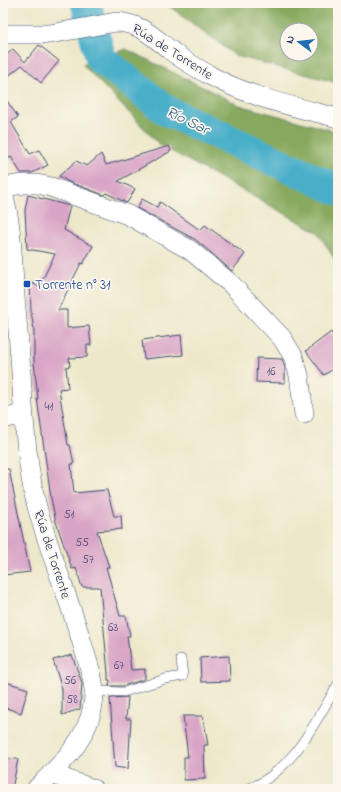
<svg xmlns="http://www.w3.org/2000/svg" width="341" height="792" viewBox="0 0 341 792" font-family="'Indie Flower',sans-serif">
  <style>
    .forest { fill: #86a95d; stroke: #506c5e; fill-rule: evenodd }
    .lines { fill: none; stroke-linecap: round; stroke-linejoin: round }
    .river { stroke: #4aafc9; stroke-width: 31 }
    .building { fill: #d9a5c6 }
    .service-casing { stroke: #3b4b6e; stroke-width: 10 }
    .minor-casing { stroke: #3b4b6e; stroke-width: 20 }
    .service { stroke: #fff; stroke-width: 9 }
    .minor { stroke: #fff; stroke-width: 19 }
    .transit-dot { fill: #1a4fb4; stroke: #fbf7ec; stroke-width: 1.5 }
    .labels { text-anchor: middle; stroke-width: 3.5; stroke-linejoin: round; paint-order: stroke }
    .number-label { font-size: 12px; fill: #4a4c78 }
    .street-label { font-size: 14px; fill: #1b2f5e; stroke: #fbf7ec }
    .transit-label { font-size: 14px; fill: #164399; stroke: #fbf7ec; text-anchor: start }
    .water-label { font-size: 15px; font-style: italic; fill: #2b5c83; stroke: #fbf7ec }
  </style>
  <rect width="100%" height="100%" fill="#fbf7ec"/>
  <filter id="ink" filterUnits="userSpaceOnUse"><feTurbulence type="fractalNoise" baseFrequency=".025" numOctaves="2"/><feDisplacementMap in="SourceGraphic" scale="8" xChannelSelector="R" yChannelSelector="G"/><feConvolveMatrix kernelMatrix="1 2 1 2 8 2 1 2 1" color-interpolation-filters="sRGB"/></filter>
  <filter id="wash" filterUnits="userSpaceOnUse"><feTurbulence type="fractalNoise" baseFrequency=".012" numOctaves="4" result="noise"/><feDisplacementMap in="SourceGraphic" scale="16" xChannelSelector="R" yChannelSelector="G"/><feGaussianBlur stdDeviation="0.9" result="paint"/><feColorMatrix in="noise" values="0 0 0 0 0 0 0 0 0 0 0 0 0 0 0 0 0 1.4 0 .05"/><feComposite in="paint" operator="in"/></filter>
  <g filter="url(#wash)">
    <rect width="100%" height="100%" fill="#eee8cb"/>
    <g class="forest">
      <path d="M165 3H338V83L236 56ZM287 30H311V54H287Z"/>
      <path d="M126 49 239 105 338 132V265L318 232 160 145 83 65Z"/>
    </g>
    <g class="lines">
      <path class="river" d="M86 3 101 59 167 111 338 190"/>
    </g>
    <g id="blocks">
      <g class="building">
        <path d="M39 45 59 61 41 83 22 65 3 80V58L13 49 25 62Z"/>
        <path d="M3 95 18 117 11 122 30 154 39 150 48 165 32 173H21L11 157 3 162Z"/>
        <path d="M169 146 171 151 118 181 135 189 127 203 106 193 104 195 69 182 59 176 76 161 87 166 101 154 106 165Z"/>
        <path d="M28 195 70 206 64 230 93 246 83 264 81 263 58 310H67V328L89 326 91 345H87V357L69 358 70 366 66 367 68 388 59 389 68 445H70L74 464H71L74 493 107 490 114 516H121L122 529 97 531 109 567H106L120 616H126L130 636H127L131 670 145 669V679L123 686H109L110 680H108V673L100 587H82L76 568 72 569 56 522 51 498 37 398H38L34 362V330L31 311 30 282 39 287 55 254 27 249 25 210Z"/>
        <path d="M142 199 157 207 160 202 200 230 205 225 245 254 232 271 196 240 137 208Z"/>
        <path d="M331 332 338 342V366L324 375 306 351Z"/>
        <path d="M181 335 183 355 144 359 142 340Z"/>
        <path d="M257 358 282 359 285 368V383L256 382Z"/>
        <path d="M3 469H9L30 572 3 575Z"/>
        <path d="M72 655 82 683 80 709 62 715V689L53 660Z"/>
        <path d="M229 656 230 681 201 682 200 658Z"/>
        <path d="M3 681 28 689 21 713 3 707Z"/>
        <path d="M128 697 126 719H131L128 769 115 767 110 698Z"/>
        <path d="M183 716H203L208 745H204L205 779 184 780V757H188Z"/>
        <path d="M3 758 18 759 12 789H3Z"/>
      </g>
    </g>
  </g>
  <g filter="url(#ink)">
    <use href="#blocks" fill-opacity="0" stroke="#3b4b6e" stroke-width="1"/>
    <g class="lines">
      <g class="service-casing">
        <g id="service">
          <path d="M94 691 124 692 165 679 183 676 181 659"/>
          <path d="M248 789C293 771 314 724 338 684"/>
        </g>
      </g>
      <g class="minor-casing">
        <g id="minor">
          <path d="M3 34H50L116 22C142 23 155 39 174 53 186 62 200 70 213 77 252 98 296 107 338 118"/>
          <path d="M3 187 24 184H37L51 187 128 215 190 250 231 284 282 338 293 356 299 375 304 414"/>
          <path d="M3 194C12 223 12 254 14 284 17 319 20 353 22 388 24 426 27 466 36 503 49 552 69 598 83 646 87 661 94 677 94 692 94 733 64 762 36 789"/>
          <path d="M3 419 23 414"/>
          <path d="M52 774 93 789"/>
        </g>
      </g>
      <use href="#service" class="service"/>
      <use href="#minor" class="minor"/>
    </g>
  </g>
  <rect class="transit-dot" x="23" y="280" width="8" height="8" rx="2"/>
  <g class="labels">
    <g class="number-label">
      <text x="271" y="375">16</text>
      <text x="49" y="410">41</text>
      <text x="69" y="518">51</text>
      <text x="82" y="546">55</text>
      <text x="88" y="563">57</text>
      <text x="113" y="631">63</text>
      <text x="119" y="669">67</text>
      <text x="70" y="684">56</text>
      <text x="72" y="703">58</text>
    </g>
    <g class="street-label">
      <text transform="translate(173 51) rotate(32)" y="5">Rúa de Torrente</text>
      <text transform="translate(53 554) rotate(72)" y="5">Rúa de Torrente</text>
    </g>
    <g class="transit-label">
      <text x="35" y="289">Torrente n° 31</text>
    </g>
    <g class="water-label">
      <text transform="translate(188 120) rotate(26)" y="5">Río Sar</text>
    </g>
  </g>
  <rect width="341" height="792" fill="none" stroke="#fbf7ec" stroke-width="16"/>
  <g transform="translate(299 42) rotate(285)"><circle r="19" fill="#fbf7ec" stroke="#a1a7b3"/>
  <path d="M0-3L7 15L0 10L-7 15Z" fill="#1f6fb2"/>
  <text y="-6" font-size="11" font-weight="bold" text-anchor="middle" fill="#1b2f5e">N</text>
  </g>
</svg>
